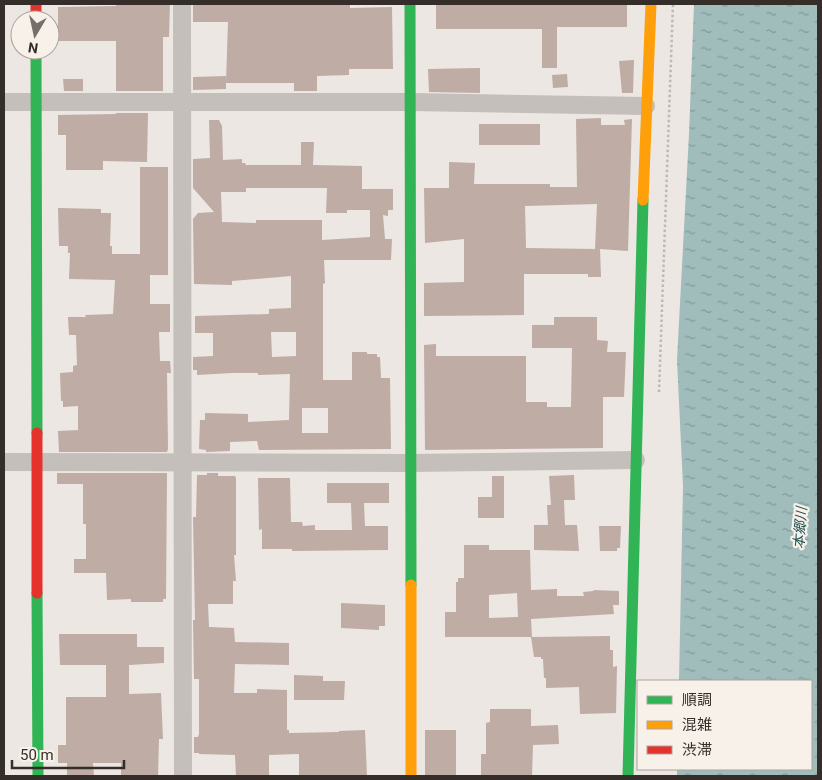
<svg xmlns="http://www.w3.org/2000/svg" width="822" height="780" viewBox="0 0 822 780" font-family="Roboto,'Noto Sans JP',sans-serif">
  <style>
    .water { fill: url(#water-ripples) }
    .building { fill: #beaca5; fill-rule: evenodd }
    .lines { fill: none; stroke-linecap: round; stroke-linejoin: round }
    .path { stroke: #beb8b3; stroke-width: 2.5; stroke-dasharray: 2.5 2.5; stroke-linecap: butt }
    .street { stroke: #c5bfbb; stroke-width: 18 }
    .fast { stroke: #30b455; stroke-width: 11 }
    .slow { stroke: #ff9f0a; stroke-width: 11 }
    .jam { stroke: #e5322d; stroke-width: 11 }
    .labels { text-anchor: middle; stroke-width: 4.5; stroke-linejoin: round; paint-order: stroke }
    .water-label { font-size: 14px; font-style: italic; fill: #235153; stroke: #f8f1ea }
  </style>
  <defs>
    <pattern id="water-ripples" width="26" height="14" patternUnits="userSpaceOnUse" patternTransform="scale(1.25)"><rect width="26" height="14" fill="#a0bcbb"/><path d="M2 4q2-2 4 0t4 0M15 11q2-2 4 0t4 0" fill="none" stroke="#839998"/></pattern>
  </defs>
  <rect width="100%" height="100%" fill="#ece7e2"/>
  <path class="water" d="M694 4H818V776H677V769H811V681H679L683 486 677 360 689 134Z"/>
  <g class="building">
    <path d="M116 4H170L169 37H163V91H116V41H58V7L116 6Z"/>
    <path d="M193 4H350V8L392 7 393 69H349V75L317 76V91H294V83H226L228 22H193Z"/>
    <path d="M436 4H627V27H557V68H542V29H436Z"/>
    <path d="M634 60 633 93H622L619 61Z"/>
    <path d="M480 68V93L429 92 428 69Z"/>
    <path d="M567 74 568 87 553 88 552 75Z"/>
    <path d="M226 76V89L193 90V77Z"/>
    <path d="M63 79H83V91H64Z"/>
    <path d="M116 113H148L147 162 103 161V170H66V135H58V115L116 114Z"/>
    <path d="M601 118V125H625L624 120 632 119 628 251 600 249 601 277H588V274H524V315L424 316V283L464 282V239L425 243 424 188H449V162L475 163 474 184H550V187H577L576 119ZM597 204 595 249 526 248 525 206Z"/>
    <path d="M209 120H219L222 126 223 160 242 159V163H245L246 165H301V142H314L313 165 362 166V189H393V210H388V216L383 215 385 239H392L391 260H324L325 283 323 284V380H352V352H367V354H377V357H380L381 378H390L391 449 259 450 257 441 230 442V451L206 452V450L199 449 200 420H205V413L248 414V422L289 420 290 374 258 375V373H232L197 375V370H193V357L213 356V333H195V316L269 314V309L291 308V276L232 281V285L194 284 193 219 198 213 214 212 193 188V159L210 158ZM246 188H327L326 213H347V210H370V237L322 240V220H256V223L222 222 221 192H246ZM271 332H296V356L272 357ZM302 408H328V433H302Z"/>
    <rect x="479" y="124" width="61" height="21"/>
    <path d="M140 167H168V275H150V304H170V332H159L160 361H170L171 373H167L168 449 167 452H59L58 431 78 430V406L63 407V401H61L60 373 73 372V366L77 365 76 335H69L68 317H86L85 315 113 314 115 280 69 279 70 253H68V246H59L58 208 101 209V213H111L110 246H112V254H140Z"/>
    <path d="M554 317H597V340L608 341 607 352H626L624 397H603V448L425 450 424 345 436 344V356H526V402H547V407H571L572 348H532V325H554Z"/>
    <path d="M57 473H167L166 599H163V602H131V599L107 600 106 573H74V559H86V524H83V484H57Z"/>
    <path d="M207 473H218V476H235L236 478V555H234L236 581H233V604H208L209 627 234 628 235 642 289 643V665L235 664 234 693H257V689L287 690V730H289V733L339 732V731L365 730 367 776H299V754L269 755V776H236L235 755 199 754V753H194V737H198L199 734V679H194L193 620H195L193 517H196L197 475H207Z"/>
    <path d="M574 475 575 500H564L565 525H577L579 551 534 550V525H548L547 505H551L549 476Z"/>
    <path d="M492 476H504V518H478V497H492Z"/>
    <path d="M258 478H290L291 522H302L303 526 315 525V530H352L351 503H327V483H389V503H364L365 526H388V550L292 551V549H262V529L259 530Z"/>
    <path d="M599 526H621L620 548H617V551H600Z"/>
    <path d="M464 545H489V550H530L531 590 557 589V596H584L583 592 594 591 593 590 619 591V605H613L614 614 531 619 532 637 610 636V650H613V667L617 666 616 713 580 714 579 687 546 688V678H544L543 659H541V657H534L531 637H445V612H456V582H458V578H464ZM517 593 518 617 489 618V595Z"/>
    <path d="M341 603 385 605V626H379V630L341 628Z"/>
    <path d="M59 634H137V647H164V663L129 665V694L161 693 163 739H159L158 776H121V763H93L94 776H67V763H58V745H66V697H106V665H60Z"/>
    <path d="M294 675 323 676V681H345L344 700H294Z"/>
    <path d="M490 709H531V726L558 725 559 744 533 745 532 776H481V754H486V723L490 722Z"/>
    <rect x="425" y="730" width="31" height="46"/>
  </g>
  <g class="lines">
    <path class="path" d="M659 392 673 4"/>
    <g class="street">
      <path d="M182 4 183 776"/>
      <path d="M4 102H411L646 106"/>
      <path d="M4 462 411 463 636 460"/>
    </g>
    <g class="fast">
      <path d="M410 4 411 585"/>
      <path d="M36 50 37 433"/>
      <path d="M37 593 38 776"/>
      <path d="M628 776 643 200"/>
    </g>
    <g class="slow">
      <path d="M643 200 651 4"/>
      <path d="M411 585V776"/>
    </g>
    <g class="jam">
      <path d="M36 4V20"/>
      <path d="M37 433V593"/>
    </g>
  </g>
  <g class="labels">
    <g class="water-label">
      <text transform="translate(800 528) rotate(-86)" y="5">本郷川</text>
    </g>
  </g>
  <rect width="822" height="780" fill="none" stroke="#352d29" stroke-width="10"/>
  <rect x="637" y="680" width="175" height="90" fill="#f8f1ea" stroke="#aaa39d"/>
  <rect x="647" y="696" width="25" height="8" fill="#30b455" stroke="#aaa39d"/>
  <text x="682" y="705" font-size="15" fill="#352d29">順調</text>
  <rect x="647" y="721" width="25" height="8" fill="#ff9f0a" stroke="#aaa39d"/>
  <text x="682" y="730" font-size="15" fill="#352d29">混雑</text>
  <rect x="647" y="746" width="25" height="8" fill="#e5322d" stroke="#aaa39d"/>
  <text x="682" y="755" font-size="15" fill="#352d29">渋滞</text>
  <g transform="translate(35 35) rotate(189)"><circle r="24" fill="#f8f1ea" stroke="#aaa39d"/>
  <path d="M0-4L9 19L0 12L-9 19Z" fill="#756e6a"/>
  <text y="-8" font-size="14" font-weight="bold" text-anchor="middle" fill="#352d29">N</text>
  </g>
  <path d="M12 760v8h112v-8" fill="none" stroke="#352d29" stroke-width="2.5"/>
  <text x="20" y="760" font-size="15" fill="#352d29" stroke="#f8f1ea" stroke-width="4" paint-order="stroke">50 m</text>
</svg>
